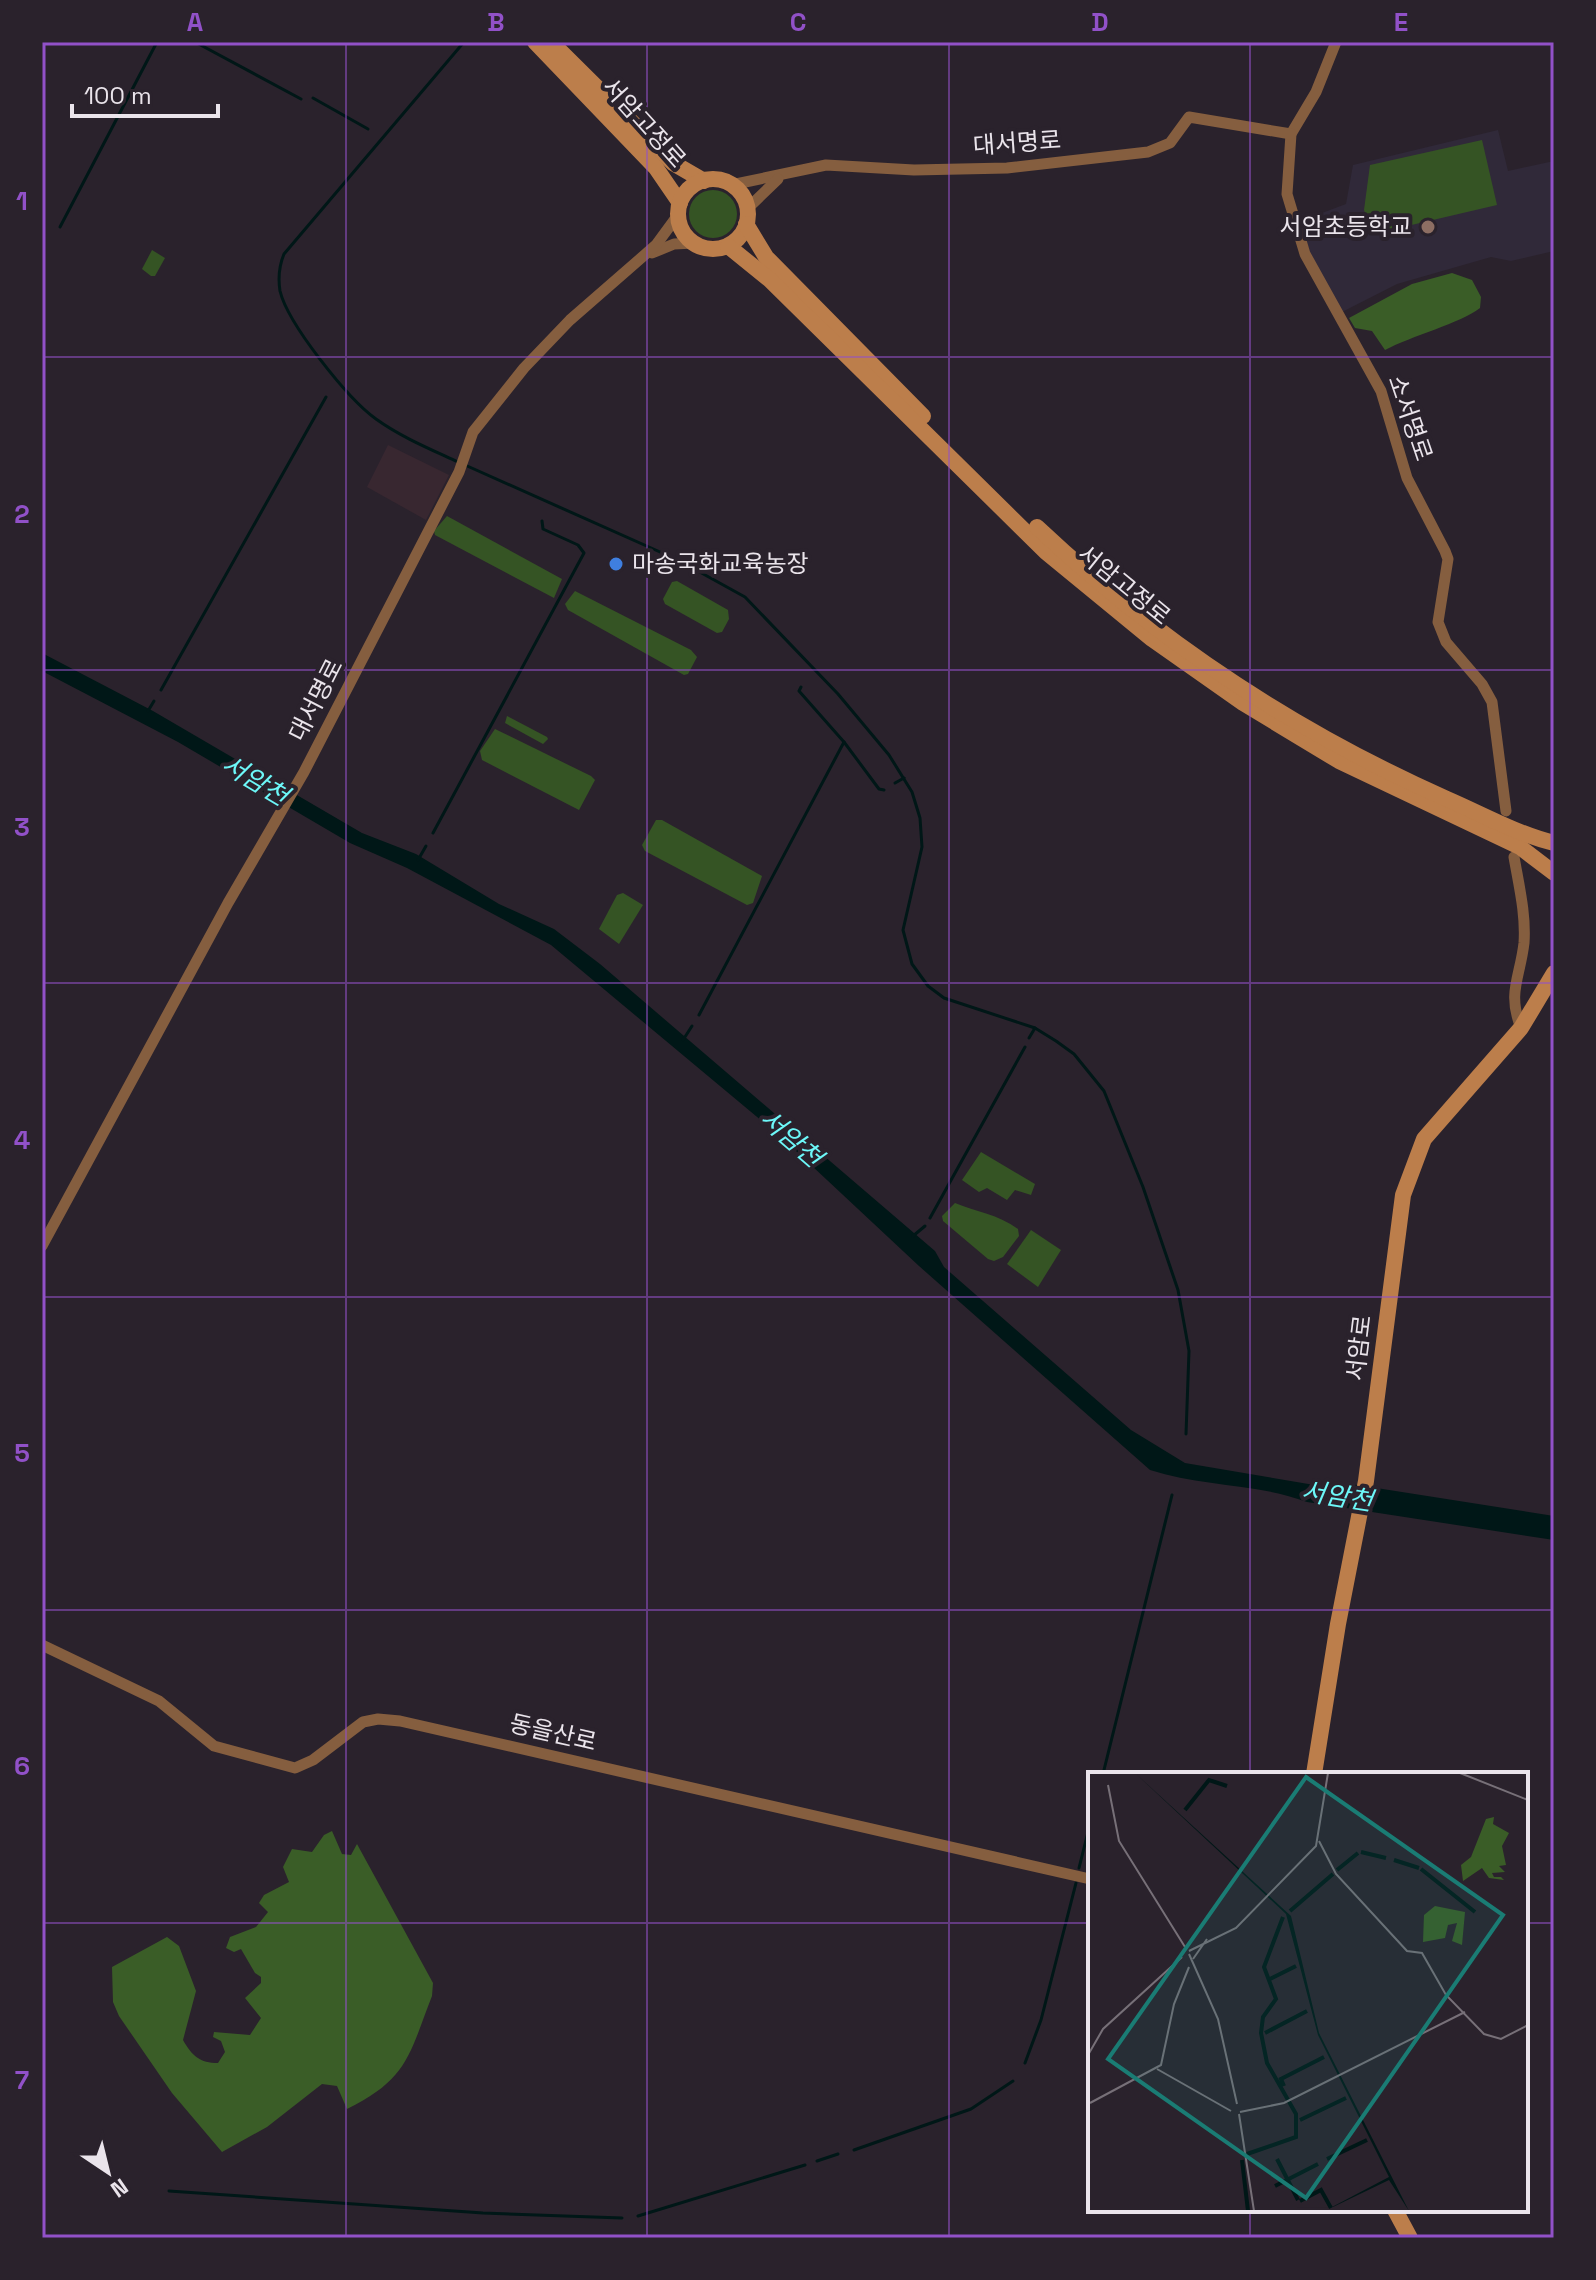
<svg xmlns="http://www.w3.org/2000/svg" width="1596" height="2280" viewBox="0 0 1596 2280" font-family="'Space Grotesk','Noto Sans KR',sans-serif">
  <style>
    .industrial { fill: #382730 }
    .education { fill: #302939 }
    .green { fill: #355424 }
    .forest { fill: #3a5d27 }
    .water { fill: #001717 }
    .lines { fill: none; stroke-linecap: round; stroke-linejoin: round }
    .stream { stroke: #001717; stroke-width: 3 }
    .street { stroke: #855e3f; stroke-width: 11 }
    .secondary { stroke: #bc7e4b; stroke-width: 16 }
    .grid { fill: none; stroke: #9151c8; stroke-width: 2; stroke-opacity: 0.55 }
    .education-dot { fill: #8d6e63; stroke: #2a222c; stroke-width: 3 }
    .shop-dot { fill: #3f7fe0; stroke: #2a222c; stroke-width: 3 }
    .labels { text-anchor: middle; stroke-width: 8; stroke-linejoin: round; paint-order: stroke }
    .street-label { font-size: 24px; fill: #eae4eb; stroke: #2a222c }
    .poi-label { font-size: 24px; fill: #eae4eb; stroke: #2a222c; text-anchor: end }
    .water-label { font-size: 26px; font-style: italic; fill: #6df8f9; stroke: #2a222c }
    .inset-river { fill: none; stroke: #001717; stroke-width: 4 }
    .inset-road { fill: none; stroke: #777078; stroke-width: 2 }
    .view { fill: #1a7c74; fill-opacity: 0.15; stroke: #1a7c74; stroke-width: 4 }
    .inset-edge { fill: none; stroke: #eae4eb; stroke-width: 4 }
    .neatline { fill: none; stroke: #9151c8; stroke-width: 3 }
    .grid-label { font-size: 26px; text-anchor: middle; font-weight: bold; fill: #9151c8 }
  </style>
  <rect width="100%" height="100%" fill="#2a222c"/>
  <path class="industrial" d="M388 445 449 475 426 520 367 487Z"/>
  <path class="education" d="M1498 130 1508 171 1554 161V251L1511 261 1491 257 1397 284 1342 312 1311 256 1298 214 1322 213 1346 204 1353 165Z"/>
  <g class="green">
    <path d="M1482 140 1497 205 1373 234 1364 210 1370 165Z"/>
    <circle cx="713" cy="214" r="24"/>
    <path d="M152 250 165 258 155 276H151L142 269Z"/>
    <path d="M447 516 562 579 554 598 435 535 434 531Z"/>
    <path d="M677 581 728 610 729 619 722 632 717 633 665 604 663 599 672 582Z"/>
    <path d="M575 591 691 650 697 657 688 674 684 675 568 610 565 604Z"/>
    <path d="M507 716 547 737 548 739 543 744 505 723Z"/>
    <path d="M495 729 591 776 595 780 579 810 482 760 480 751Z"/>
    <path d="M656 820H662L762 876 753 903 747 905 645 851 642 845Z"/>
    <path d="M623 893 643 905 619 944 599 929 617 895Z"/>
    <path d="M981 1152 1035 1184 1031 1195 1015 1190 1007 1200 987 1188 979 1192 962 1180Z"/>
    <path d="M955 1203C976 1212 998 1214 1018 1229L1019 1236 1003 1257 994 1261 988 1259 943 1221 942 1216Z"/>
    <path d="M1031 1230 1061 1250 1038 1287 1007 1264Z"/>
  </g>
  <g class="forest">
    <path d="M1452 273 1472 280 1481 297 1480 308C1461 323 1411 336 1385 350L1372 331 1355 328 1349 318 1412 284Z"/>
    <path d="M332 1831 342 1854 351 1855 357 1844 433 1983 432 1996C409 2055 408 2079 347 2109L337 2086 322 2084 267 2127 222 2152 172 2093 119 2016 113 2002 112 1967 167 1937 179 1946 196 1991 183 2040C192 2056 200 2063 218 2063L225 2052 221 2041 213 2037 214 2032 250 2035 261 2018 245 1998 261 1983V1977L255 1973 241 1949 234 1952 226 1948 230 1937 256 1927 268 1912 259 1903 264 1895 289 1882 283 1867 292 1849 312 1852 324 1835Z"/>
  </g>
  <path class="water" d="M42 653 153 711 362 833 416 854 499 904 554 929 600 964 935 1251 944 1267 1131 1430 1185 1463 1338 1489 1351 1484 1554 1516V1540L1307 1502C1257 1483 1201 1487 1150 1470L919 1266 781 1137 551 945 407 868 350 843 178 742 42 671Z"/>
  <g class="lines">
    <g class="stream">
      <path d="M195 42 301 99"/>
      <path d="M313 98 368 129"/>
      <path d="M60 227 157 42"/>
      <path d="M458 462C430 449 401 437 376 419 348 399 288 324 280 291 278 278 279 266 284 254L464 42"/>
      <path d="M465 465 678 560 745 597 838 694 889 755 912 792 920 818 922 847 903 930 912 964 928 986 944 998 1035 1028 1056 1041 1074 1054 1104 1091 1143 1187 1178 1290 1189 1351 1186 1434"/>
      <path d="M801 687 799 691 844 742 879 789 884 790"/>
      <path d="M161 690 326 397"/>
      <path d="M148 711 154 701"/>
      <path d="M895 783 904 778"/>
      <path d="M433 833 584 553 578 545 543 529 542 521"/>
      <path d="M418 860 426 846"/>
      <path d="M699 1015 844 742"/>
      <path d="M1029 1038 1035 1028"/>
      <path d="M683 1040 692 1026"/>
      <path d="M930 1218 1025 1047"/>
      <path d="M913 1236 925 1226"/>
      <path d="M1103 1774 1172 1495"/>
      <path d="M1079 1868 1090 1824"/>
      <path d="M1025 2063 1041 2020 1076 1883"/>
      <path d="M854 2150 971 2109 1013 2081"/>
      <path d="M817 2161 838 2154"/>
      <path d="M169 2191 483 2213 622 2218"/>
      <path d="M638 2216 805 2165"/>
    </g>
    <g class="street">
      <path d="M1336 42 1316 92 1291 134 1287 194 1305 254 1381 391 1407 478 1445 551 1448 559 1438 622 1446 642 1482 684 1492 702 1506 811"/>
      <path d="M731 185 826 165 914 170 1007 168 1148 152 1170 143 1189 117 1291 134"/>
      <path d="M748 208 778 179"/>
      <path d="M652 253 674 244 694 243"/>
      <path d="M1514 857C1519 886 1526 914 1524 943 1520 978 1507 992 1521 1028"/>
      <path d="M42 1246 228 903 304 772 459 472 473 432 524 368 570 320 656 245 678 215"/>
      <path d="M42 1645 159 1701 214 1746 295 1768 313 1760 363 1722 378 1719 400 1721 1090 1879"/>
    </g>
    <g class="secondary">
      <path d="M535 42 656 168 680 203"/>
      <path d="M551 42 673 163 704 181"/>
      <circle cx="713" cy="214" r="35"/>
      <path d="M746 224 766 257 923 416"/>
      <path d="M728 246 770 280 1046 552 1152 639 1243 703 1339 761 1520 847 1554 873"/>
      <path d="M1037 527C1157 640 1296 732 1447 799 1482 814 1517 834 1554 843"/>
      <path d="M1314 1774 1338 1624 1366 1481 1403 1195 1424 1139 1521 1028 1554 973"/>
      <path d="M1395 2210 1410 2238"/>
    </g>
  </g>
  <path class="grid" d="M346 42V2238M647 42V2238M949 42V2238M1250 42V1774M42 357H1554M42 670H1554M42 983H1554M42 1297H1554M42 1610H1554M42 1923H1090M1526 1923H1554M1250 2210V2238"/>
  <circle class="education-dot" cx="1428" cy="227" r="8"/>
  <circle class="shop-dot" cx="616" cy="564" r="8"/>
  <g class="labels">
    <g class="street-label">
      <text transform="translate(644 123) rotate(48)" y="8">서암고정로</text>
      <text transform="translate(1017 143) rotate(-4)" y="8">대서명로</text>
      <text transform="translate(1410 418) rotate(71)" y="8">소서명로</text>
      <text transform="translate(1124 585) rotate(39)" y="8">서암고정로</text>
      <text transform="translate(316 700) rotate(-63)" y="8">대서명로</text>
      <text transform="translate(1359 1348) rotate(-83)" y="8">서암로</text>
      <text transform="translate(553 1733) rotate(13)" y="8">동을산로</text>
    </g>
    <g class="poi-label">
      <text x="1412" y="235">서암초등학교</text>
      <text x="632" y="572" text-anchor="start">마송국화교육농장</text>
    </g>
    <g class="water-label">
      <text transform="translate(255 780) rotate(31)" y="9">서암천</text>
      <text transform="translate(791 1138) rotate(41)" y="9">서암천</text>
      <text transform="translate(1337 1496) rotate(9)" y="9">서암천</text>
    </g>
  </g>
  <g transform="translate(1088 1772)">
    <rect width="440" height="440" fill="#2a222c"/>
    <path d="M406 45 405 52 421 61 414 74 418 93 411 94 417 100 404 101 406 105H413L416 108 401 106 394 96 375 109 373 93 383 85 398 47ZM347 134 377 140 374 173 364 169 369 151 360 153 357 166 335 170 336 143Z" fill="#3a5d27"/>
    <path d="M47 1 203 144 231 261 321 439 301 408 245 435 169 437 244 435 301 405 230 263 198 142Z" fill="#001717"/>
    <path class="inset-river" d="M97 38 121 8 139 14M273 80 298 86M306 88 331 96M333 97 387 140M249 98 270 81M202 139 245 102M182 207 208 194M177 261 219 239M196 314 193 307 236 285M212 348 258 326M159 382 208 365V342L179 291 173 261 175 245 188 227 176 195 195 145M189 387 210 428M239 387 279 368M154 388 160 439M187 414 230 392M212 429 233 418 243 436"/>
    <path class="inset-road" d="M372 1 440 28M20 13 31 69 97 175M231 69 248 102 319 179 334 181 358 223 396 262 413 267 440 253M101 179 148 156 228 74 240 1M101 182 130 247 149 332M105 187 119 167M0 283 15 257 94 185M69 297 143 339M0 310V336M2 331 73 293 86 232 101 195M152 340 196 331 377 240M151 342 166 439"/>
    <path class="view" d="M218 5 415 143 218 426 20 287Z"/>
    <rect width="440" height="440" class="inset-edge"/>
  </g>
  <rect width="1596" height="2280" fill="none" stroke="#2a222c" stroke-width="88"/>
  <g transform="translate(108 2172) rotate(145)" stroke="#2a222c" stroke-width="6" paint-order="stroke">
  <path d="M0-6L14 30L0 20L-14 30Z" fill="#eae4eb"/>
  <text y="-12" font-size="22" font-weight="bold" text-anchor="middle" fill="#eae4eb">N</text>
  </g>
  <path d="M72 104v12h146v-12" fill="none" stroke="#eae4eb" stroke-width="4"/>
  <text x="84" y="104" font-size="24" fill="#eae4eb" stroke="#2a222c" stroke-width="6" paint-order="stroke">100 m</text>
  <rect x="44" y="44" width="1508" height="2192" class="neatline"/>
  <g class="grid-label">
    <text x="195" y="31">A</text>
    <text x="496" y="31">B</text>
    <text x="798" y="31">C</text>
    <text x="1100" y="31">D</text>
    <text x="1401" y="31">E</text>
    <text x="22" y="210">1</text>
    <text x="22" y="523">2</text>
    <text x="22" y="836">3</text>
    <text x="22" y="1149">4</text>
    <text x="22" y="1462">5</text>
    <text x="22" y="1775">6</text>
    <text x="22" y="2089">7</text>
  </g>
</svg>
